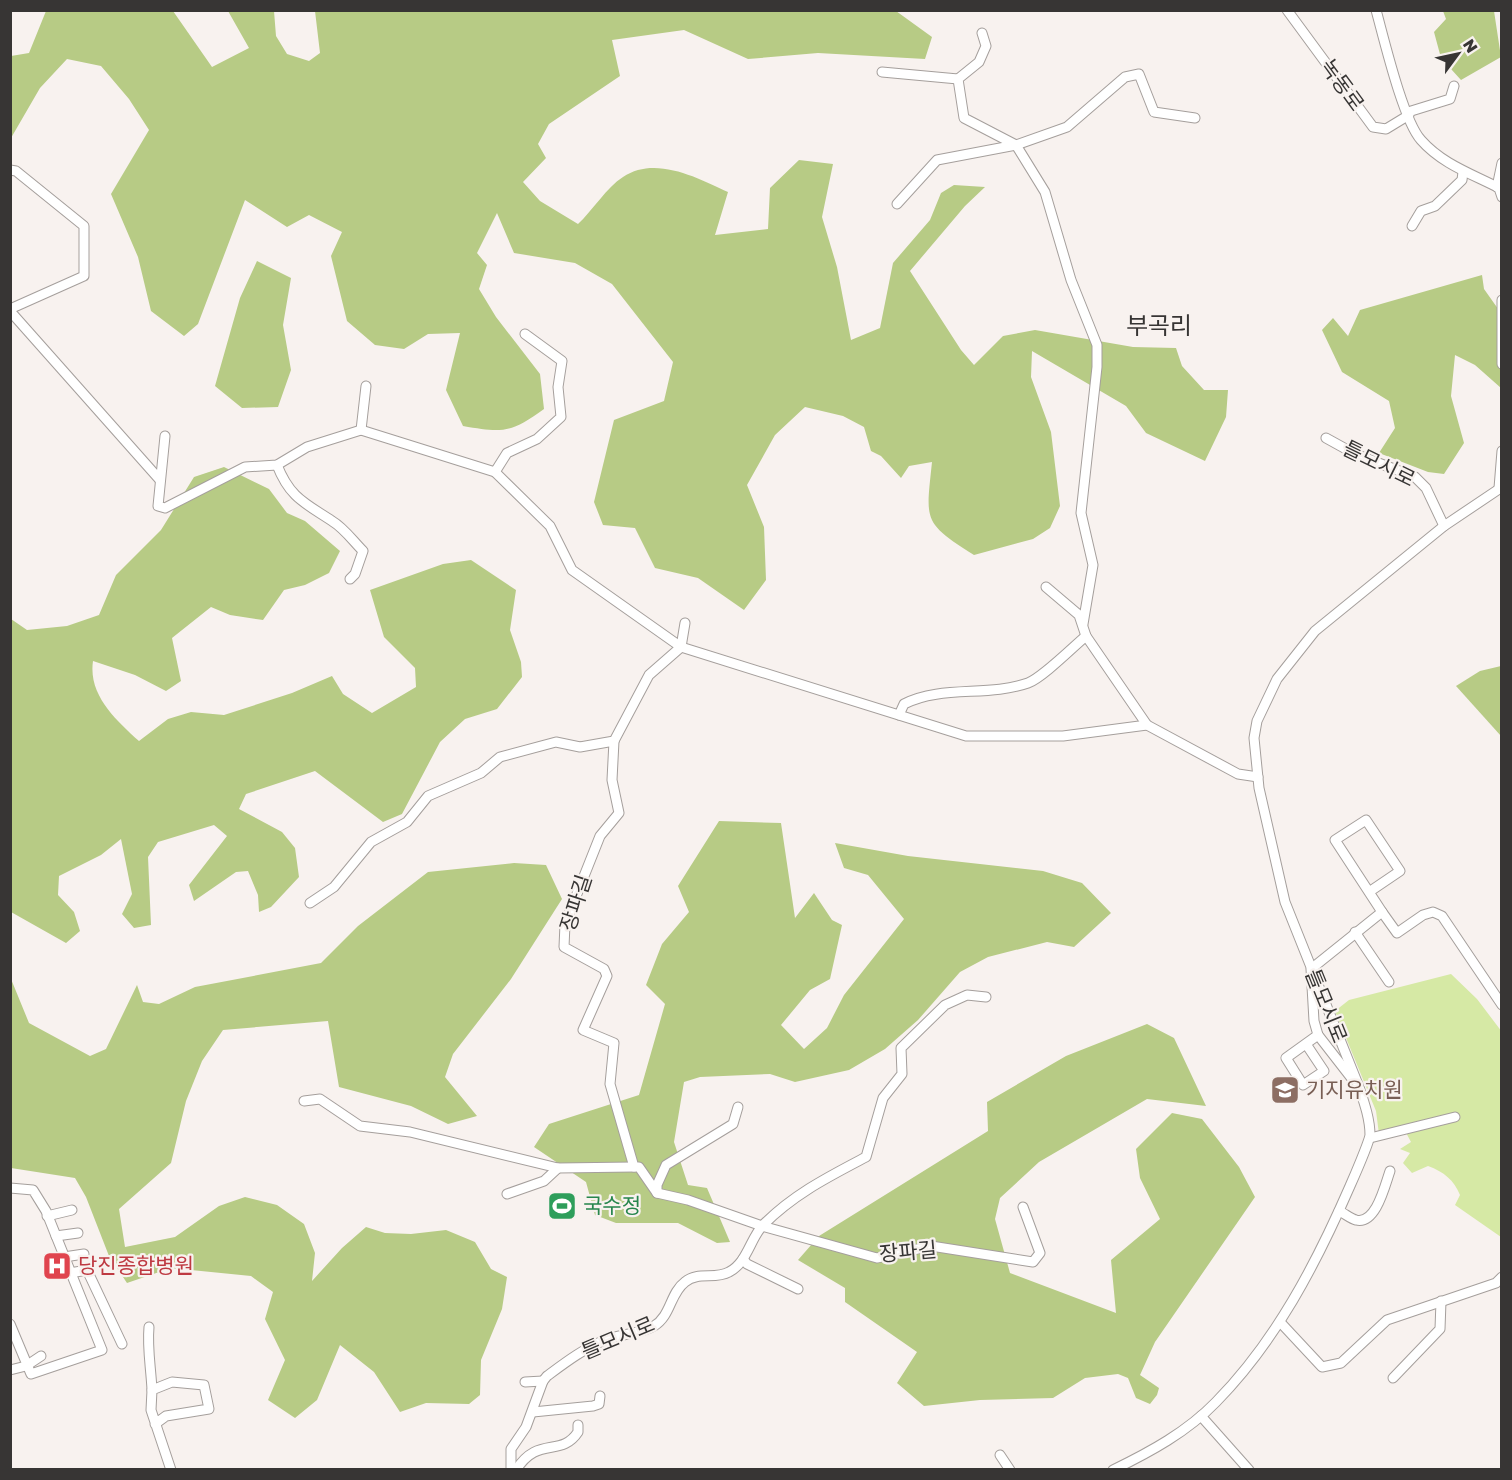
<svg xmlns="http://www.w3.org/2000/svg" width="1512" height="1480" viewBox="0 0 1512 1480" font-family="'Golos Text','Noto Sans KR',sans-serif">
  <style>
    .green { fill: #d6e9a5 }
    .forest { fill: #b7cb85 }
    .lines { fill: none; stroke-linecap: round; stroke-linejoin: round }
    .street-casing { stroke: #a59f9c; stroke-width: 11 }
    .street { stroke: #fff; stroke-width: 9 }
    .labels { text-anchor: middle; stroke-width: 4.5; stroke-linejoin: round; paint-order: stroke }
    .street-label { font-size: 21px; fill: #373534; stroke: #f8f2ef }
    .education-label { font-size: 21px; fill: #785e54; stroke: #f8f2ef; text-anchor: start }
    .leisure-label { font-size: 21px; fill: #27864d; stroke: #f8f2ef; text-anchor: start }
    .health-label { font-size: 21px; fill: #be3a42; stroke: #f8f2ef; text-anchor: start }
    .quarter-label { font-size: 24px; fill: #373534; stroke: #f8f2ef }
  </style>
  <rect width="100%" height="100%" fill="#f8f2ef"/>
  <path class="green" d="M1451 974 1477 999 1502 1032 1501 1237 1455 1205 1460 1195C1454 1180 1444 1172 1428 1166L1412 1173 1403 1163 1410 1153 1400 1149 1411 1142 1404 1129 1379 1134 1376 1111 1335 1011 1349 1000Z"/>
  <g class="forest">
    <path d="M46 11H173L212 67 249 48 228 11H274L276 36 287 54 309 61 320 53 315 11H896L932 37 925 59 818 53 748 59 684 30 612 40 620 76 549 124 538 144 546 158 523 182 540 201 578 224C592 211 607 187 623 177 655 155 698 178 728 192L715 235 768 229 770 188 799 160 833 164 822 217 837 267 851 340 880 328 893 263 930 220 941 193 954 185 985 187 965 206 910 271 961 350 974 365 1003 336 1035 330 1133 347 1176 348 1182 366 1204 390H1228L1226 417 1205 461 1146 433 1126 406 1032 351 1031 377 1051 432 1060 506 1050 528 1033 539 974 555C922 522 926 521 932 462L909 466 901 478 881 456 871 451 864 427 843 416 805 407 775 435 747 485 764 527 766 580 744 610 698 578 655 568 635 528 603 525 594 502 614 420 664 401 673 362 612 284 575 263 514 253 497 213 477 253 487 265 479 289 496 317 540 374 544 409C511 433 503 433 463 426L446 390 460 333 428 334 404 349 375 345 347 321 331 256 342 232 309 215 287 227 245 200 198 324 184 336 151 311 138 257 111 194 149 130 129 99 101 66 67 59 40 88 11 138V56L29 53Z"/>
    <path d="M1443 11H1494L1501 57 1461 80 1441 58 1434 32 1446 19Z"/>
    <path d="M257 261 291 278 283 325 291 370 278 407 242 408 215 386 240 298Z"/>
    <path d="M1482 275 1484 289 1501 313V388L1475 365 1455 355 1451 396 1464 443 1444 474 1428 472 1379 453 1395 428 1389 401 1342 372 1322 330 1333 318 1348 336 1360 310Z"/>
    <path d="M224 467 269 489 287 513 305 521 340 551 329 573 305 585 284 590 263 620 230 615 211 607 172 638 181 681 166 691 135 675 93 661C88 695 116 720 139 741L168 719 191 712 224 715 292 693 332 676 343 694 372 713 416 687 415 668 384 637 370 590 443 564 471 560 516 590 510 630 521 662 522 677 497 709 465 719 440 742 402 814 383 822 315 771 246 794 239 809 282 832 295 848 299 877 271 907 259 912 258 895 248 871 236 872 194 901 189 885 227 836 214 825 158 842 148 857 151 925 134 928 122 914 132 894 121 839 101 855 59 876 58 895 74 912 80 931 66 943 11 912V619L27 630 67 626 99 615 116 575 161 530 194 477Z"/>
    <path d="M1501 666H1502L1501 736 1456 686 1480 671Z"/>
    <path d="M719 821 781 823 795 918 814 893 832 920 842 925 830 979 810 990 781 1025 804 1049 827 1028 844 995 904 919 868 875 844 868 835 843 908 856 1043 871 1082 883 1111 913 1074 947 1047 942 988 957 960 972 918 1020 885 1049 849 1070 795 1082 770 1074 700 1077 684 1082 674 1142 688 1185 707 1188 730 1242 717 1243 678 1223H616L595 1215 586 1182 534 1147 549 1124 639 1095 665 1004 646 985 662 944 689 912 678 886Z"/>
    <path d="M514 863 546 865 562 899 511 979 453 1054 445 1077 477 1116 448 1124 411 1106 339 1087 328 1021 223 1030 202 1061 186 1101 171 1163 119 1209 125 1247 175 1237 219 1206 245 1197 277 1205 304 1224 315 1253 312 1281 342 1248 366 1227 385 1233 411 1234 446 1230 475 1242 491 1269 507 1277 502 1309 481 1360 480 1395 469 1404 426 1403 400 1412 374 1372 340 1345 317 1400 295 1418 268 1400 285 1360 265 1319 273 1292 251 1276 171 1268 127 1283 109 1256 86 1197 75 1178 11 1168V979L29 1023 90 1056 106 1049 137 985 143 1002 159 1004 195 987 321 963 358 926 428 872Z"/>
    <path d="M1147 1024 1174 1038 1206 1106 1147 1099 1039 1162 1000 1198 995 1219 1010 1273 1116 1313 1111 1260 1160 1219 1140 1178 1136 1149 1172 1113 1202 1119 1239 1167 1255 1197 1155 1342 1140 1375 1159 1388 1157 1395 1150 1404 1136 1398 1128 1378 1118 1374 1085 1378 1053 1398 980 1400 924 1406 897 1383 917 1352 845 1302V1288L798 1260 819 1236 988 1131 987 1102 1066 1056Z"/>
  </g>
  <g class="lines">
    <g class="street-casing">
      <g id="street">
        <path d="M1287 10 1373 127 1386 129 1409 115"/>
        <path d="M1376 10C1384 39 1403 120 1421 140 1442 164 1472 174 1499 188L1502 197"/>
        <path d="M982 33 986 46 979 62 958 79 964 118 1016 145 1045 192 1071 280 1097 345V367L1081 513 1093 565 1083 624"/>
        <path d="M882 72 958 79"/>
        <path d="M1408 112 1450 99 1454 86"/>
        <path d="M10 170 16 171 84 226V276L10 309"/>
        <path d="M1497 187 1502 163"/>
        <path d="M897 204 937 160 1016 145 1067 127 1125 77 1139 74 1154 112 1195 118"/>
        <path d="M1412 226 1421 211 1435 206 1462 180 1463 172"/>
        <path d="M1502 300V364"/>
        <path d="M10 311 160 480"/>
        <path d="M361 430 366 386"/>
        <path d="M165 436 158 506 165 508 245 467 277 465 307 447 361 430 495 472 550 526 572 570 681 647 966 736H1063L1147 725 1238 774 1258 777"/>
        <path d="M1326 438 1355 454 1415 477 1426 488 1444 526"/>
        <path d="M277 465C290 498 305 503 332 521 344 528 353 541 363 551L355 574 350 579"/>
        <path d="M495 472 507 453 537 439 561 417 558 387 562 361 525 334"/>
        <path d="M1499 488 1502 451"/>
        <path d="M1046 587 1079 615 1086 636 1147 725"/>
        <path d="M899 715 904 704C941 685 988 697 1028 683 1042 678 1073 647 1086 636"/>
        <path d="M614 741 612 780 619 813 600 836 565 924 564 947 604 969 607 976 583 1030 614 1043 610 1084 634 1167H639L657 1193 688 1200 762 1226 877 1258 931 1246 1033 1262 1040 1253 1023 1207"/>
        <path d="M310 903 334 887 371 842 407 822 428 796 481 773 500 757 556 742 580 747 614 741 649 675 681 647 685 623"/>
        <path d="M1382 912 1397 933 1423 915 1433 912 1442 916 1502 1005"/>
        <path d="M1355 932 1389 982"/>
        <path d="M1318 1035 1353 1080"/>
        <path d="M1306 1044 1324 1071 1303 1085 1286 1058 1318 1035 1314 1021 1311 969 1382 912 1335 840 1366 820 1400 871 1369 892"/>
        <path d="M304 1101 320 1099 360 1126 410 1132 558 1168 634 1167"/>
        <path d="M1370 1138 1455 1117"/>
        <path d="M10 1188 33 1190 46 1211 102 1350 31 1374 10 1324"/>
        <path d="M657 1193V1185L666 1165 733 1124 738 1107"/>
        <path d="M507 1194 544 1181 558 1168"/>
        <path d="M1339 1211C1344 1213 1351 1219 1356 1220 1376 1225 1385 1185 1390 1171"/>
        <path d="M47 1216 72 1210"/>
        <path d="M56 1236 78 1233"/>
        <path d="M64 1257 84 1254"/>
        <path d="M743 1259 747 1264 798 1289"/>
        <path d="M70 1273 87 1270 122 1344"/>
        <path d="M1280 1322 1322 1367 1341 1363 1387 1320 1496 1283 1502 1277"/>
        <path d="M149 1327C147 1348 151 1368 152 1390"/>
        <path d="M10 1370 26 1366 41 1356"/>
        <path d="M1393 1378 1440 1329 1441 1301"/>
        <path d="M525 1382 543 1381"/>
        <path d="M533 1412 593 1406 599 1404 600 1396"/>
        <path d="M1201 1416 1249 1470"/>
        <path d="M155 1424 166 1416 209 1409 204 1385 172 1382 152 1390 151 1410 171 1470"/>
        <path d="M1000 1455 1010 1470"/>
        <path d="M511 1470V1449L526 1427 543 1381 547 1376C566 1362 583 1349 605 1340 620 1334 640 1334 654 1326 671 1316 670 1293 685 1282 698 1271 715 1280 729 1272 747 1263 750 1239 763 1225 794 1194 828 1177 866 1157L883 1098 902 1074 901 1048 945 1005 967 995 986 997"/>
        <path d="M516 1470C538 1435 561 1458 578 1432V1425"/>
        <path d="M1113 1470C1150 1452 1187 1432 1216 1402 1276 1341 1316 1264 1350 1186 1354 1177 1369 1142 1370 1135 1370 1119 1364 1102 1359 1087L1285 902 1259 788 1254 738 1257 721 1277 679 1315 631 1444 526 1502 487"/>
      </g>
    </g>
    <use href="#street" class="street"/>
  </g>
  <defs>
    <g id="school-square" transform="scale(1.5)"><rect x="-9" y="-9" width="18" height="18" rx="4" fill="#8d6e63" stroke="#f8f2ef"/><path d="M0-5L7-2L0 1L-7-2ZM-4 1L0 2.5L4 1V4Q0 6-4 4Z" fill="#fff"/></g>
    <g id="stadium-square" transform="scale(1.5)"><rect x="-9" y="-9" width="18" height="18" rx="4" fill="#2e9e5b" stroke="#f8f2ef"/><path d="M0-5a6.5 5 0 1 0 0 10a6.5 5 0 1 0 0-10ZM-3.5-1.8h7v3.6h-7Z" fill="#fff"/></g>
    <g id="hospital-square" transform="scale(1.5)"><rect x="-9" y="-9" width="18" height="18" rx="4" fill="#e0444e" stroke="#f8f2ef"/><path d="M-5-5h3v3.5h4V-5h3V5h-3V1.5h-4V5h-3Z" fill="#fff"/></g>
  </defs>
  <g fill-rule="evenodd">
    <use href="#school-square" x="1285" y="1090"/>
    <use href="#stadium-square" x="562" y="1206"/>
    <use href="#hospital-square" x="57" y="1266"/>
  </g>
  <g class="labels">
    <g class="street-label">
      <text transform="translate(1342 85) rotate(54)" y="7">녹동로</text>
      <text transform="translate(1379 464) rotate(26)" y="7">틀모시로</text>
      <text transform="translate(576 903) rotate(-72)" y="7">장파길</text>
      <text transform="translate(1326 1006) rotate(68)" y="7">틀모시로</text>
      <text transform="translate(908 1252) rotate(-5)" y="7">장파길</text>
      <text transform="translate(618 1338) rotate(-23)" y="7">틀모시로</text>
    </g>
    <g class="education-label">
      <text x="1306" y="1097">기지유치원</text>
    </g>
    <g class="leisure-label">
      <text x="583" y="1213">국수정</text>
    </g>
    <g class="health-label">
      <text x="78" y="1273">당진종합병원</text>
    </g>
    <g class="quarter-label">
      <text x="1159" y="334">부곡리</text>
    </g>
  </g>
  <rect width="1512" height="1480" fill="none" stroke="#373534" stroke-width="24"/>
  <g transform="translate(1458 54) rotate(57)" stroke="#f8f2ef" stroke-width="4.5" paint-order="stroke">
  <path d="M0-4.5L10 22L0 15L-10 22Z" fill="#373534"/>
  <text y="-9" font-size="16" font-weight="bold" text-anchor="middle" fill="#373534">N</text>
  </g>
</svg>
